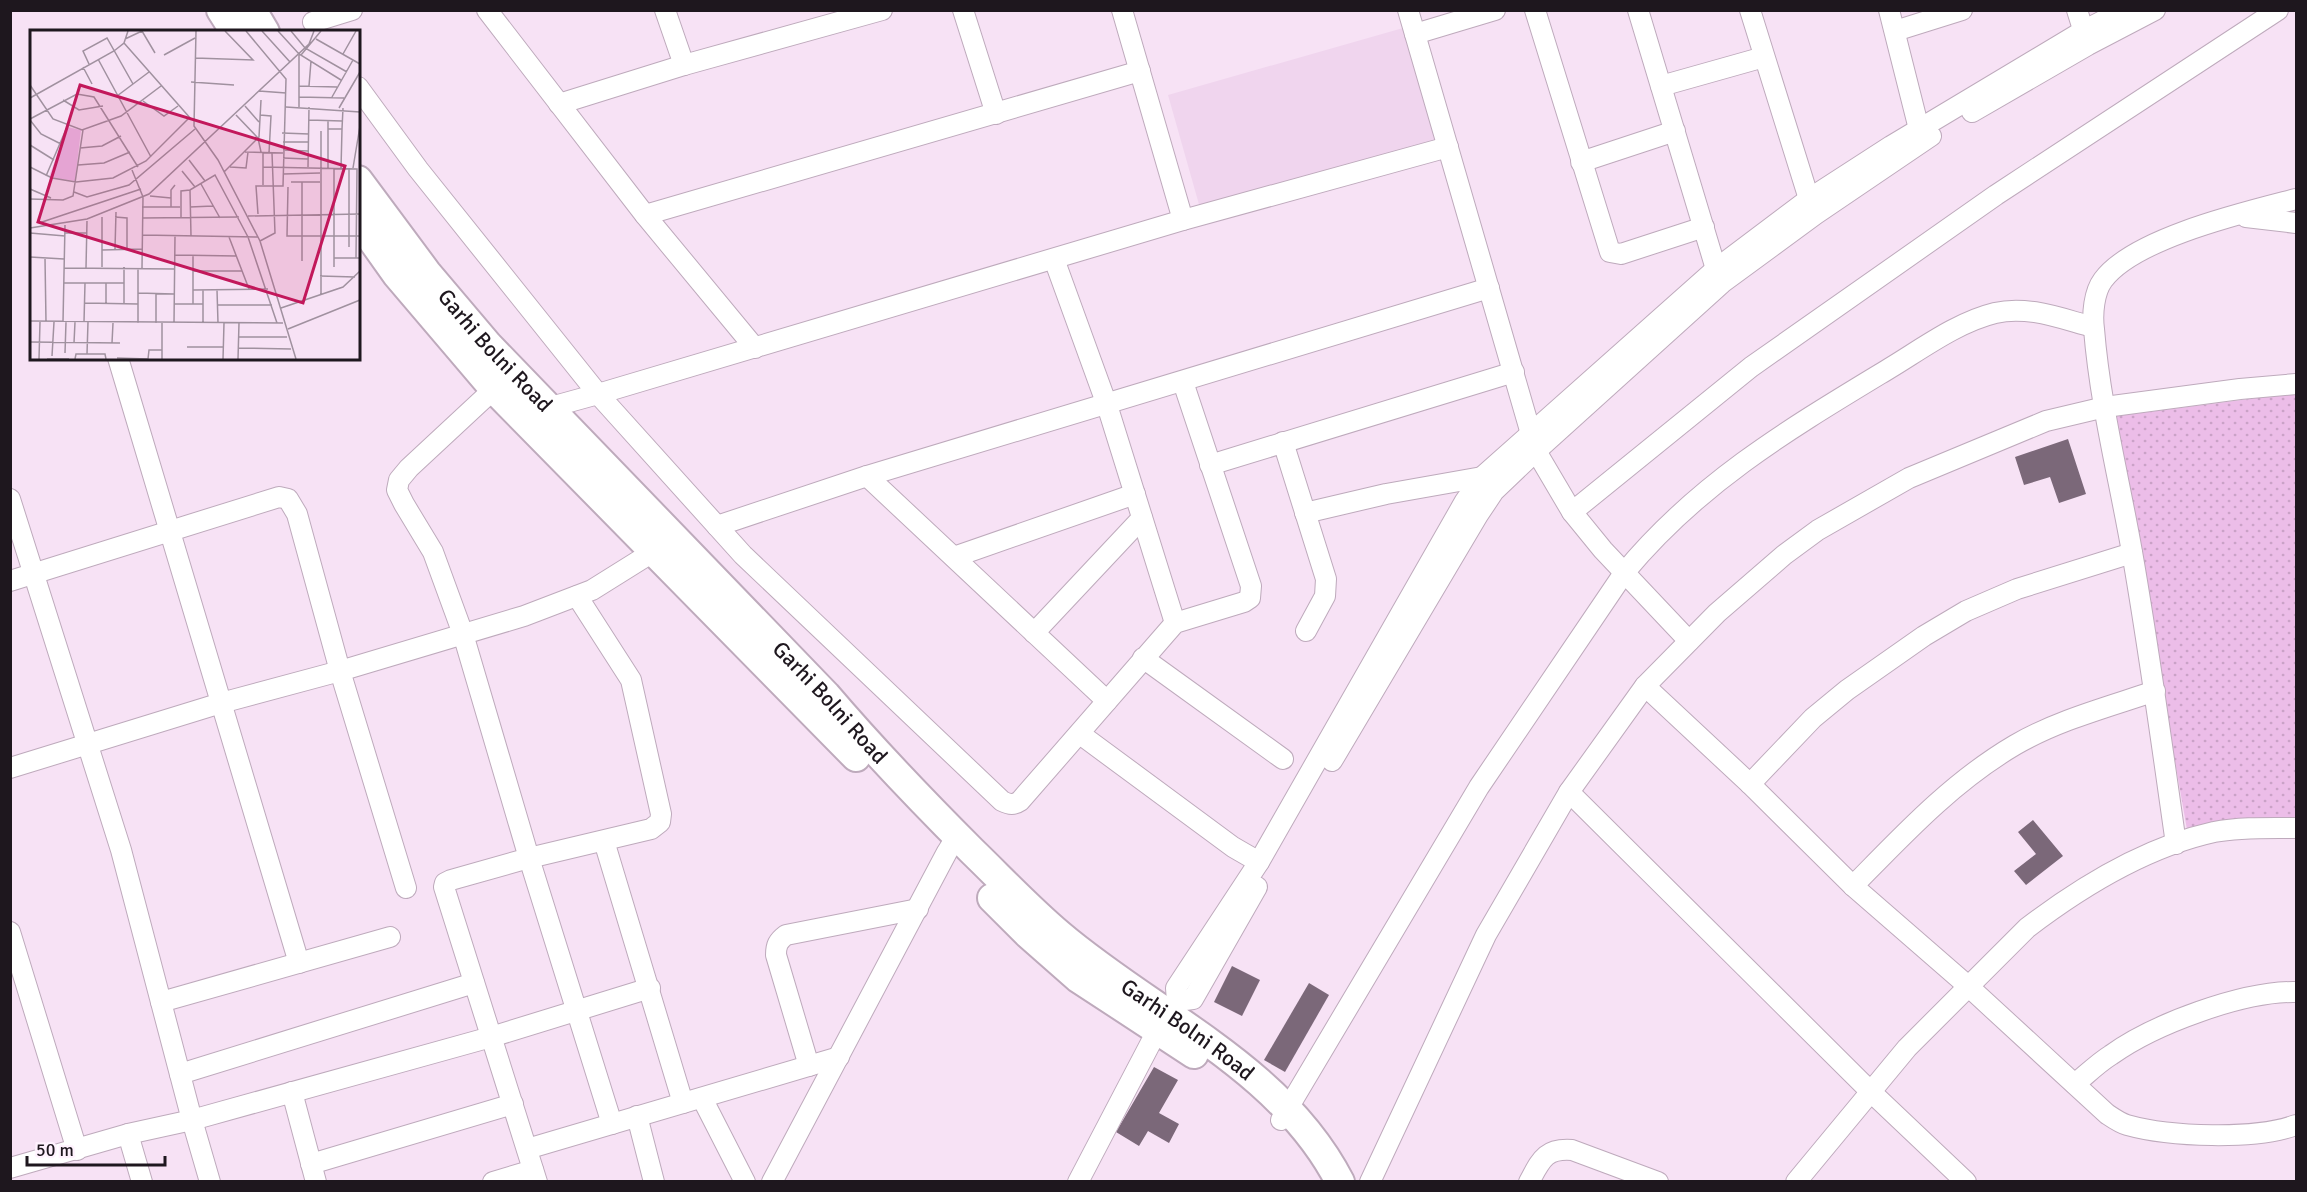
<svg xmlns="http://www.w3.org/2000/svg" width="2307" height="1192" viewBox="0 0 2307 1192" font-family="Signika,sans-serif">
  <style>
    .built { fill: #f0d5ee }
    .park { fill: url(#park-dots) }
    .building { fill: #7b6879 }
    .lines { fill: none; stroke-linecap: round; stroke-linejoin: round }
    .minor-casing { stroke: #beaabc; stroke-width: 22 }
    .secondary-casing { stroke: #beaabc; stroke-width: 32 }
    .minor { stroke: #fff; stroke-width: 20 }
    .secondary { stroke: #fff; stroke-width: 28 }
    .labels { text-anchor: middle; stroke-width: 5; stroke-linejoin: round; paint-order: stroke }
    .street-label { font-size: 22px; fill: #1e171e; stroke: #fff2fe }
    .inset-road { fill: none; stroke: #a0919f; stroke-width: 1.5 }
    .view { fill: #c2185b; fill-opacity: 0.15; stroke: #c2185b; stroke-width: 3 }
    .inset-edge { fill: none; stroke: #1e171e; stroke-width: 3 }
  </style>
  <defs>
    <pattern id="park-dots" width="8" height="8" patternUnits="userSpaceOnUse" patternTransform="scale(1.5)"><rect width="8" height="8" fill="#ecbde8"/><path d="M2 2h.1M6 6h.1" fill="none" stroke="#caa2c7" stroke-width="1.8" stroke-linecap="round"/></pattern>
  </defs>
  <rect width="100%" height="100%" fill="#f7e2f5"/>
  <path class="built" d="M1403 28 1435 141 1200 208 1168 95Z"/>
  <path class="park" d="M2296 393V829L2189 841 2137 546 2110 417Z"/>
  <g class="building">
    <path d="M2068 439 2086 494 2059 503 2050 477 2024 485 2015 457Z"/>
    <path d="M2033 820 2063 856 2026 885 2014 871 2036 854 2018 832Z"/>
    <path d="M1232 966 1260 980 1242 1016 1214 1002Z"/>
    <path d="M1309 983 1329 995 1285 1072 1264 1060Z"/>
    <path d="M1154 1067 1178 1080 1159 1113 1179 1124 1169 1143 1148 1131 1139 1146 1116 1132Z"/>
  </g>
  <g class="lines">
    <g class="minor-casing">
      <g id="minor">
        <path d="M487 10 645 215 755 348"/>
        <path d="M665 10 684 65"/>
        <path d="M963 10 996 114"/>
        <path d="M1122 10 1183 220"/>
        <path d="M1408 10 1536 451 1572 512 1603 550 1689 641"/>
        <path d="M1535 10 1610 252 1621 254 1704 227"/>
        <path d="M1638 10 1716 269"/>
        <path d="M1750 10 1809 199"/>
        <path d="M1889 10 1919 129"/>
        <path d="M2077 10 2087 42"/>
        <path d="M313 22 352 10"/>
        <path d="M1895 31 1962 10"/>
        <path d="M1415 34 1495 10"/>
        <path d="M1661 86 1764 57"/>
        <path d="M358 87 418 169 598 394 743 555 1002 801C1010 805 1014 805 1020 801L1175 623 1244 602 1250 598 1251 586 1183 382"/>
        <path d="M559 104 684 65 882 10"/>
        <path d="M1972 112 2088 45 2155 10"/>
        <path d="M1581 162 1675 131"/>
        <path d="M645 215 1140 71"/>
        <path d="M2246 217 2296 223"/>
        <path d="M1054 259 1107 405 1175 623"/>
        <path d="M118 358 299 963"/>
        <path d="M494 389 409 468 399 480 397 490 404 504 433 552 463 634 529 858 612 1124"/>
        <path d="M540 410 598 394 1183 220 1448 147"/>
        <path d="M1283 442 1326 579 1325 596 1306 631"/>
        <path d="M1210 465 1514 372"/>
        <path d="M867 476 1107 701"/>
        <path d="M10 499 121 850 192 1120 210 1182"/>
        <path d="M1572 512 1751 367 1996 195 2278 10"/>
        <path d="M1305 513 1386 494 1482 477"/>
        <path d="M717 526 867 476 1489 288"/>
        <path d="M954 557 1135 494"/>
        <path d="M10 581 279 497 288 499 297 514 340 671 406 888"/>
        <path d="M1034 633 1142 518"/>
        <path d="M1143 658 1283 759"/>
        <path d="M1645 686 1750 784 1853 886 1968 986 2107 1114C2113 1118 2120 1123 2127 1125 2170 1137 2255 1140 2296 1125"/>
        <path d="M1080 734 1233 847 1259 862"/>
        <path d="M1332 761 1478 515 1494 491 1536 451 1722 283 1816 214 1931 136"/>
        <path d="M10 768 221 703 340 671 524 616 592 590 664 545"/>
        <path d="M1750 784 1813 718 1847 690 1924 636 1966 611 2017 589 2132 553"/>
        <path d="M1569 792 1870 1091 1966 1182"/>
        <path d="M604 841 683 1103"/>
        <path d="M2176 844C2162 746 2149 649 2132 552 2119 478 2100 404 2094 329 2092 314 2094 292 2103 280 2134 238 2246 212 2296 199"/>
        <path d="M1853 886C1903 835 1952 782 2015 745 2058 720 2108 707 2155 691"/>
        <path d="M10 932 77 1150"/>
        <path d="M1177 1001 1193 999 1257 887"/>
        <path d="M161 1002 390 937"/>
        <path d="M809 1066 776 955C776 945 778 941 786 935L918 909"/>
        <path d="M180 1074 474 983"/>
        <path d="M2075 1084C2087 1074 2098 1063 2111 1055 2154 1024 2243 991 2296 992"/>
        <path d="M292 1092 316 1182"/>
        <path d="M702 1098 745 1182"/>
        <path d="M637 1116 654 1182"/>
        <path d="M1281 1120 1479 787 1624 573C1699 482 1791 428 1890 368 1923 348 1958 322 1995 313 2028 305 2062 319 2093 327"/>
        <path d="M128 1134 142 1182"/>
        <path d="M527 1149 839 1057"/>
        <path d="M311 1164 513 1104"/>
        <path d="M10 1168 128 1134 192 1120 491 1037 650 988"/>
        <path d="M493 1182 533 1170"/>
        <path d="M537 1182 444 887 445 883 451 880 529 858 651 829 660 822 661 814 631 680 577 596"/>
        <path d="M772 1182 947 852 957 836"/>
        <path d="M1078 1182 1158 1029 1177 1001 1176 988 1259 862 1465 501 1482 477 1716 269 1809 199 1891 146 2083 31 2124 10"/>
        <path d="M1370 1182 1486 935 1569 792 1645 686 1717 613 1784 555 1818 530 1909 478 2046 421 2105 407 2240 389 2296 384"/>
        <path d="M1529 1182C1541 1160 1545 1148 1572 1150L1658 1182"/>
        <path d="M1796 1182 1907 1048 2027 928C2082 886 2146 847 2214 832 2240 827 2270 828 2296 828"/>
      </g>
    </g>
    <g class="secondary-casing">
      <g id="secondary">
        <path d="M221 10 235 32"/>
        <path d="M252 10 265 32"/>
        <path id="s1" d="M358 180 427 273 488 345 826 695C872 749 921 800 972 851 1001 879 1029 909 1060 935 1154 1015 1281 1067 1340 1182"/>
        <path d="M358 220 397 275 494 389 856 757"/>
        <path d="M992 898 1028 934 1078 978 1194 1054"/>
      </g>
    </g>
    <use href="#minor" class="minor"/>
    <use href="#secondary" class="secondary"/>
  </g>
  <g class="labels">
    <g class="street-label">
      <text dy="8" stroke="none"><textPath href="#s1" startOffset="219">Garhi Bolni Road</textPath></text>
      <text dy="8" stroke="none"><textPath href="#s1" startOffset="705">Garhi Bolni Road</textPath></text>
      <text dy="8" stroke="none"><textPath href="#s1" startOffset="1191">Garhi Bolni Road</textPath></text>
    </g>
  </g>
  <g transform="translate(30 30)">
    <rect width="330" height="330" fill="#f7e2f5"/>
    <path d="M37 97 51 100 45 151 19 147Z" fill="#ecbde8"/>
    <path class="inset-road" d="M166 1 164 96 188 130 230 211 266 329M216 1 256 49 253 156H226L228 184M232 1 260 32M248 1 269 24 311 50M261 1 275 18 317 42M95 9 112 1 125 23M286 9 330 34M94 13 161 89M313 24 326 1M134 25 165 8M269 25V77M271 25 291 1M165 28 223 30 195 1M68 29 121 127M59 34 53 21 77 8 103 54M53 37 62 54M161 52 204 55M0 55 23 89 52 100 91 86 131 56M269 56 307 57M279 56 281 31M229 61 256 63M87 66 119 42M269 67 314 68M302 67 323 30M0 68 84 21 94 13 98 1M33 70 49 80 73 76M113 71 134 86 148 76M215 76 229 92M256 77 330 82M309 78 330 42M206 85 228 108 231 122M230 85 241 86 239 123M0 89 47 64 64 67 108 137M0 90 11 104 31 114M279 90 312 91M298 99H312L311 139M312 99 313 78M291 101V265M252 103 279 104M253 112H278M0 115 24 130M50 118 72 116 91 106M253 120 278 121M215 122 253 123M253 128 278 129M159 130 175 151M48 135 74 133 100 122M0 137 22 148 46 152 83 148 116 131 159 88M200 137 216 138 218 122M233 137 327 139 326 228M278 137 279 77M298 138V91M323 138 330 96M102 140 113 167 112 238M152 141 165 157M194 142 229 107 231 70M253 144 290 143M16 146 37 97M261 152H290M171 154 190 188M233 155V122M258 157 257 206H330M0 159 21 168M160 160 161 206M44 162 57 167 99 155 165 99M120 166 141 168M0 169 33 170 43 166 53 100M112 177H150M141 177V160L145 155M160 177 183 176M218 186 330 184M85 187 97 188V219M112 188 209 187M151 188V161L160 160 185 145 218 207 247 293M9 193 111 159M0 198 57 189 119 164 279 14 284 1M0 203 35 206M35 203H57M112 205 228 207M199 207 219 259M230 211 245 203 242 123M319 217V138M85 219 86 182M72 220 112 219M145 225 206 226M163 225V274M0 227 34 229M15 228 16 292M304 228H330M272 231V152M72 237V187M94 237V274M304 237V138M34 238 145 239M56 238 57 191M163 241H212M290 246 325 247M34 253H94M163 260 238 259M187 260 188 293M108 263 144 264M126 264V293M55 273 108 274M76 273V253M144 274H173M188 275H242M251 278 313 257 330 241M0 291 253 293M33 292 35 195M54 292 55 253M108 293V238M144 293 145 206M173 293V260M258 299 330 270M208 307H257M0 312 90 313M44 313 45 292M82 313 83 293M157 317H193M208 318 261 319M35 323 36 292M57 324 58 292M22 326 24 292M87 328 118 329M9 329 10 292M17 329H39M45 329 46 324H75L76 329M118 329 119 320H132M132 329V293M193 329 194 293M208 329 209 293"/>
    <path class="view" d="M50 55 315 136 273 273 8 192Z"/>
    <rect width="330" height="330" class="inset-edge"/>
  </g>
  <rect width="2307" height="1192" fill="none" stroke="#1e171e" stroke-width="24"/>
  <path d="M27 1156v9h138v-9" fill="none" stroke="#1e171e" stroke-width="3"/>
  <text x="36" y="1156" font-size="18" fill="#1e171e" stroke="#fff2fe" stroke-width="4.5" paint-order="stroke">50 m</text>
</svg>
